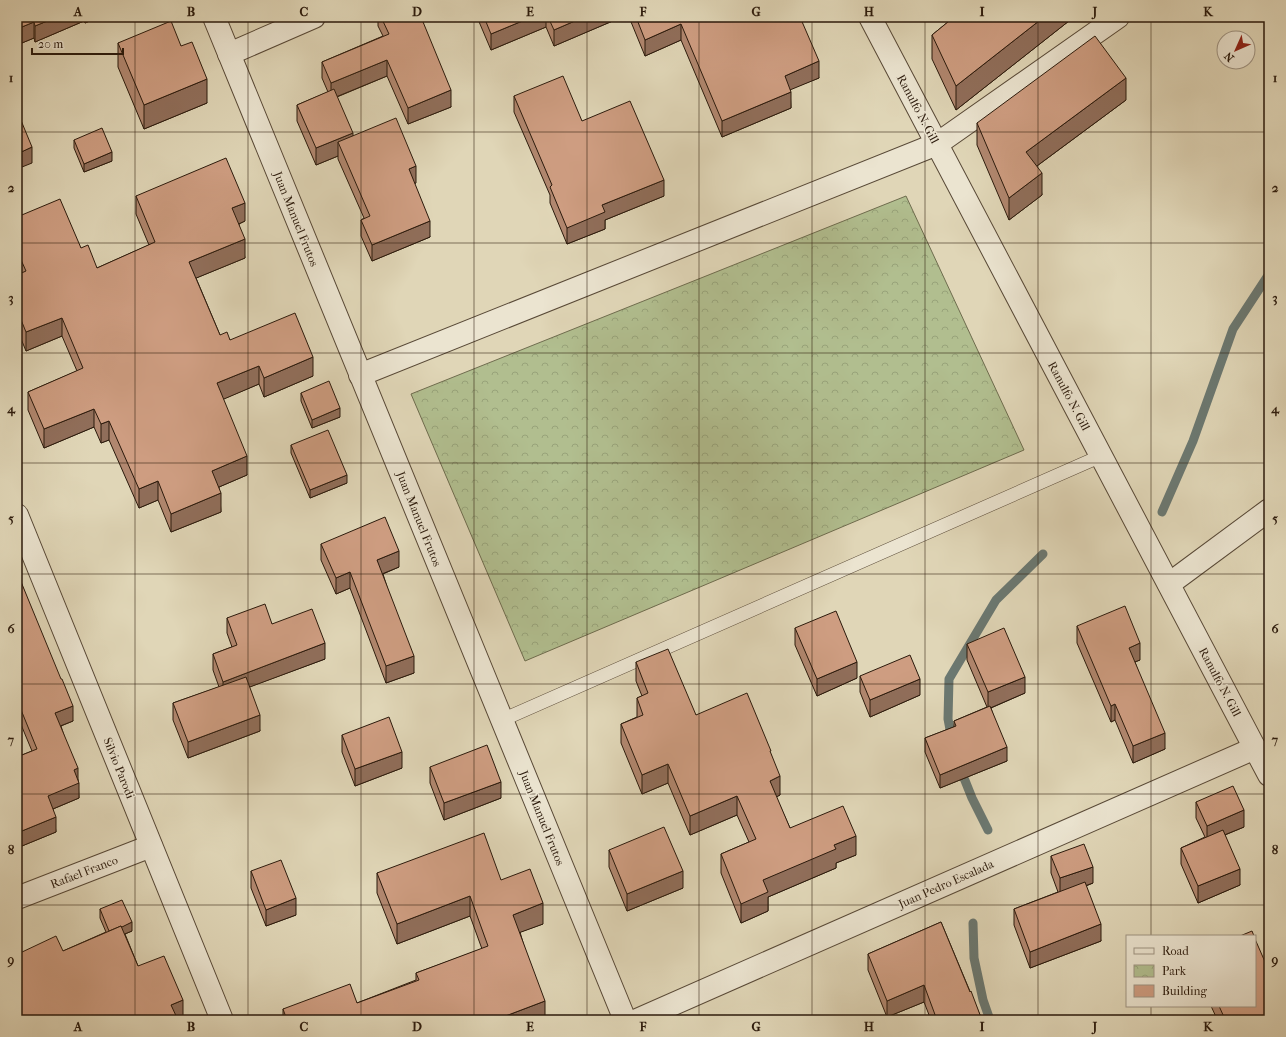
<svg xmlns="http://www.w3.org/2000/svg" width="1286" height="1037" viewBox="0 0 1286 1037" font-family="'IM FELL French Canon',serif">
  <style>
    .park { fill: url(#park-crowns); stroke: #6e6c4e }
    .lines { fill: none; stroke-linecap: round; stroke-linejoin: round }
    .stream { stroke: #6b7871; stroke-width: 9 }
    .lane-casing { stroke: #584937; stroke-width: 14 }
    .street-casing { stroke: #584937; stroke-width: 24 }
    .lane { stroke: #ebe4d0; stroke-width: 13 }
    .street { stroke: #ebe4d0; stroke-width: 22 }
    .wall { fill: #b1876f; stroke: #2b1a0c }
    .shaded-wall { fill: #906e5a; stroke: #2b1a0c }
    .building { fill: #ce9d81; stroke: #2b1a0c }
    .grid { fill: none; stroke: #2b1a0c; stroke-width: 1; stroke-opacity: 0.55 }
    .labels { text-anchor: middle; stroke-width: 3; stroke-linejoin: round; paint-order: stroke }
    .street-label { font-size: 12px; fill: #2b1a0c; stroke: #ebe4d0 }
    .neatline { fill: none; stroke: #2b1a0c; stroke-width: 1.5 }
    .grid-label { font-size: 13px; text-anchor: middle; font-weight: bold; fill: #2b1a0c }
  </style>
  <defs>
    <pattern id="park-crowns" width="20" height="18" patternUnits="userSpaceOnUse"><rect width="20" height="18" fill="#b1be8f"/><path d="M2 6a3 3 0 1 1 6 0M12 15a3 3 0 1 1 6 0" fill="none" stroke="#98a37a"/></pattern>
  </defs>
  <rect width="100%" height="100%" fill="#e0d6b7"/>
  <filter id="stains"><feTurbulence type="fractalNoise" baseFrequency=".005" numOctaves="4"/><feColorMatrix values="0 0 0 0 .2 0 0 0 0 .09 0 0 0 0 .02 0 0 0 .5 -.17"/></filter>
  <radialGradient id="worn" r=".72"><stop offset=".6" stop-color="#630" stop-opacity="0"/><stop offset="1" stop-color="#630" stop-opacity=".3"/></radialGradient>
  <path class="park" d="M906 196 1024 450 525 661 411 394Z"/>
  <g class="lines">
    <g class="stream">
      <path d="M1162 512 1193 441 1233 329 1269 274"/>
      <path d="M952 740 948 719 949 679 996 600 1043 554"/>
      <path d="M960 768 972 798 988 830"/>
      <path d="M973 923 974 958 983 1000 990 1020"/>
    </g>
    <g class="lane-casing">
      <path id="lane" d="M502 720 1101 456"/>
    </g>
    <g class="street-casing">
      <g id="street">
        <path d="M214 17 625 1020"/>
        <path d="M870 17 1269 775"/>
        <path d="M229 54 314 17"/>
        <path d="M360 375 937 144 1118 17"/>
        <path d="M17 515 222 1020"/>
        <path d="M1169 584 1269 510"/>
        <path d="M17 898 151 846"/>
        <path d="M637 1020 1255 748"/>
      </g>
    </g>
    <use href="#lane" class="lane"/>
    <use href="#street" class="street"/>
  </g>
  <g class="wall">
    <path d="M17 17H99L85 23 84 21 35 42 34 38 17 45Z"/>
    <path d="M378 17H421L451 107 408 124 387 76 337 97 353 136 416 183H414L430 237 372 261 361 236V220L364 218 338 159V156L316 165 297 121V105L328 92 322 78V62L383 36 378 26Z"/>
    <path d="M477 17H622L554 46 546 27 491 50Z"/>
    <path d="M629 17H800L819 78 790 89 791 108 722 137 681 40 645 56Z"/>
    <path d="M954 17H1074L956 110 932 59V35Z"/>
    <path d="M118 43 181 46 207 103 144 129 118 67Z"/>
    <path d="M514 96 582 121 664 196 605 220V229L567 244 550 203V195L514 112Z"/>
    <path d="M1126 100 1037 166 1042 195 1009 220 977 145V123Z"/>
    <path d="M74 140 112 161 84 172 74 148Z"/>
    <path d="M136 196 245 221 239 224 245 258 196 278 220 335 230 340 313 376 264 397 259 384 223 399 247 475 219 487 221 512 171 532 158 500 139 508 109 440 101 443 94 427 44 448 28 410V392L77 371 62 336 26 351 17 329V275L19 274 17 269V213L18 217 81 248 97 268 149 245 136 214Z"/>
    <path d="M301 393 340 417 312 428 301 401Z"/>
    <path d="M291 445 347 483 310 498 291 453Z"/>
    <path d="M321 544 399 567 383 574 414 673 386 683 350 588 336 594 321 560Z"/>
    <path d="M17 572 73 721 61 726 78 780 79 798 53 809 56 832 17 848V757L32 751 17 715Z"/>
    <path d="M227 618 272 624 325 659 249 687 260 731 188 758 173 720V703L219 687 213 670V654L232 647 227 633Z"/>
    <path d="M1077 626 1140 660 1135 662 1165 749 1133 763 1115 720 1111 722 1077 643Z"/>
    <path d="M795 628 857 678 817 696 795 645Z"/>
    <path d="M967 644 1025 693 991 708 1007 761 940 788 925 752V738L954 727V721L987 707 967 660Z"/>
    <path d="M636 662 696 715 771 754 780 795 776 797 790 828 856 855 836 863V868L768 897V911L741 923 721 873V854L749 842 737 815 690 835 668 783 642 794 621 743V724L637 717V698L642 696 636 681Z"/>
    <path d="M860 676 920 695 870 717 860 692Z"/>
    <path d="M342 735 402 768 355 786 342 752Z"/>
    <path d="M430 767 501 798 444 820 430 783Z"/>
    <path d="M1196 802 1244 827 1225 835 1240 885 1198 903 1181 864V848L1205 837 1196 818Z"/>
    <path d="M609 850 683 888 627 911 609 867Z"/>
    <path d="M1051 856 1093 883 1086 886 1101 941 1030 968 1014 925V909L1058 892 1051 873Z"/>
    <path d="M251 871 296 915 266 926 251 888Z"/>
    <path d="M377 873 501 880 543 924 520 932 545 1020H283V1009L357 1003 416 980V973L482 949 470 916 397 944 377 893Z"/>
    <path d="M100 909 132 931 125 934 138 966 183 1017 177 1019 20 953 63 951 106 932 100 918Z"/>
    <path d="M941 922 982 1020H931L924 1002 887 1017 868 970V954Z"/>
    <path d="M1211 1006H1255L1269 1020 1217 1019Z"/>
  </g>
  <g class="shaded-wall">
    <path d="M57 17H84V21L35 42V26Z"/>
    <path d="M85 17H99L85 23Z"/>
    <path d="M532 17H546V27L491 50V34Z"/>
    <path d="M584 17H622L554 46V30Z"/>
    <path d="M1044 17H1074L956 110V86Z"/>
    <path d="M34 22V38L17 45V29Z"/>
    <path d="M681 24V40L645 56V40Z"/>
    <path d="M387 60V76L331 99V83Z"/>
    <path d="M819 61V78L785 92V76Z"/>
    <path d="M1126 78V100L1026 174V152Z"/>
    <path d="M207 79V103L144 129V105Z"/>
    <path d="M451 90V107L408 124V108Z"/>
    <path d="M791 92V108L722 137V121Z"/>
    <path d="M353 133V150L338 142V156L316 165V148Z"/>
    <path d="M32 147V163L17 169V154Z"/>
    <path d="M112 152V161L84 172V164Z"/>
    <path d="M416 166V183L409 186V169Z"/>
    <path d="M1042 173V195L1009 220V198Z"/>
    <path d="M664 180V196L605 220V229L567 244V228L602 205Z"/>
    <path d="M245 203V221L232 227V208Z"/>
    <path d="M430 221V237L372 261V245Z"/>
    <path d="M245 239V258L189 281V262Z"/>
    <path d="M62 318V336L26 351V332Z"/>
    <path d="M313 357V376L264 397V378Z"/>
    <path d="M259 366V384L217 402V383Z"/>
    <path d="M340 408V417L312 428V420Z"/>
    <path d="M94 409V427L44 448V429Z"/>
    <path d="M109 421V440L101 443V424Z"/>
    <path d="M247 456V475L212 490V471Z"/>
    <path d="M347 475V483L310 498V490Z"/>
    <path d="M158 481V500L139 508V489Z"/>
    <path d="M221 493V512L171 532V514Z"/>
    <path d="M399 551V567L377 576V560Z"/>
    <path d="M350 572V588L336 594V578Z"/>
    <path d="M325 643V659L223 697V682Z"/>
    <path d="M1140 643V660L1129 664V648Z"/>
    <path d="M414 656V673L386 683V666Z"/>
    <path d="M857 662V678L817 696V679Z"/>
    <path d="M1025 677V693L988 709V692Z"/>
    <path d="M920 679V695L870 717V700Z"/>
    <path d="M1115 704V720L1111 722V706Z"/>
    <path d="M73 706V721L55 728V713Z"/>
    <path d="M260 715V731L188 758V742Z"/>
    <path d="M1165 733V749L1133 763V746Z"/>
    <path d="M1007 747V761L940 788V775Z"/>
    <path d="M402 752V768L355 786V769Z"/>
    <path d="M668 764V783L642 794V775Z"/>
    <path d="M78 768V783H79V798L48 811V796L74 770Z"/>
    <path d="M780 776V795L770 800V781Z"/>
    <path d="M501 782V798L444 820V803Z"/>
    <path d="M737 796V815L690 835V816Z"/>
    <path d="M1244 810V827L1207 842V826Z"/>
    <path d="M56 817V832L17 848V833Z"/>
    <path d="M856 836V855L836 863V868L768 897V911L741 923V904L763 880 834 845Z"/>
    <path d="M1093 867V883L1060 895V878Z"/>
    <path d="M1240 869V885L1198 903V886Z"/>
    <path d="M683 871V888L627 911V894Z"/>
    <path d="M470 896V916L397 944V924Z"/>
    <path d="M296 898V915L266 926V910Z"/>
    <path d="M543 903V924L513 935V915Z"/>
    <path d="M132 922V931L110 940V932Z"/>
    <path d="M1101 924V941L1030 968V952Z"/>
    <path d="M924 985V1002L887 1017V1001Z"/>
    <path d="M183 1000V1017L176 1020 171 1005Z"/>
    <path d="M545 1001V1020H495Z"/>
  </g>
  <g class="building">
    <path d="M17 17H57L35 26 34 22 17 29Z"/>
    <path d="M381 17H421L451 90 408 108 387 60 331 83 322 62 389 34Z"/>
    <path d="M484 17H532L491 34Z"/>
    <path d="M548 17H584L554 30Z"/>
    <path d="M636 17H800L819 61 785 76 791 92 722 121 681 24 645 40Z"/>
    <path d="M954 17H1044L956 86 932 35Z"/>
    <path d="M171 21 181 46 192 42 207 79 144 105 118 43Z"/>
    <path d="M1095 36 1126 78 1026 152 1042 173 1009 198 977 123Z"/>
    <path d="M563 76 582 121 630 101 664 180 602 205 605 212 567 228 550 187 552 185 514 96Z"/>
    <path d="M334 89 353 133 316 148 297 105Z"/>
    <path d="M17 117 18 119 20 118 32 147 17 154Z"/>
    <path d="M396 118 416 166 409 169 430 221 372 245 361 220 370 216 338 142Z"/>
    <path d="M102 128 112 152 84 164 74 140Z"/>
    <path d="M226 158 245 203 232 208 245 239 189 262 220 335 227 332 230 340 295 313 313 357 264 378 259 366 217 383 247 456 212 471 221 493 171 514 158 481 139 489 109 421 101 424 94 409 44 429 28 392 83 368 62 318 26 332 17 310V275L26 271 17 251V217L60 199 81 248 88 245 97 268 155 242 136 196Z"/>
    <path d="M329 381 340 408 312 420 301 393Z"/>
    <path d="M328 430 347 475 310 490 291 445Z"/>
    <path d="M385 517 399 551 377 560 414 656 386 666 350 572 336 578 321 544Z"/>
    <path d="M17 572 61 679H62L73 706 55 713 78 768 74 770 79 783 48 796 56 817 17 833V757L37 749 17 700Z"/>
    <path d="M265 604 272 624 312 609 325 643 223 682 213 654 237 645 227 618Z"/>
    <path d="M1125 606 1140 643 1129 648 1165 733 1133 746 1115 704 1111 706 1077 626Z"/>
    <path d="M836 611 857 662 817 679 795 628Z"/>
    <path d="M1004 628 1025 677 988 692 967 644Z"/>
    <path d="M668 649 696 715 747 693 771 751H770L780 776 770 781 790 828 843 806 856 836 834 845 836 849 763 880 768 892 741 904 721 854 756 839 737 796 690 816 668 764 642 775 621 724 643 715 637 698 648 693 636 662Z"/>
    <path d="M910 655 920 679 870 700 860 676Z"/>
    <path d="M246 677 260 715 188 742 173 703Z"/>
    <path d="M990 706 1007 747 940 775 925 738 956 726 954 721Z"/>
    <path d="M389 717 402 752 355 769 342 735Z"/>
    <path d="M487 745 501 782 444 803 430 767Z"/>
    <path d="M1233 786 1244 810 1207 826 1196 802Z"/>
    <path d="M664 827 683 871 627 894 609 850Z"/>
    <path d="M1223 830 1240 869 1198 886 1181 848Z"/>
    <path d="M484 833 501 880 530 869 543 903 513 915 545 1001 495 1020H287L283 1009 350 984 357 1003 419 980 416 973 488 946 470 896 397 924 377 873Z"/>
    <path d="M1084 844 1093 867 1060 878 1051 856Z"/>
    <path d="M281 860 296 898 266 910 251 871Z"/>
    <path d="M1085 882 1101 924 1030 952 1014 909Z"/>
    <path d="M122 900 132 922 122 927 121 926 109 931 100 909Z"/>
    <path d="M941 922 970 992 971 991 982 1020H937L924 985 887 1001 868 954Z"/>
    <path d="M121 926 138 966 164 956 183 1000 171 1005 178 1020H17V947L20 953 56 936 63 951Z"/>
    <path d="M1252 931 1254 936H1240Z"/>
    <path d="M1255 939 1269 971V1020H1216L1224 1017 1219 1006H1255Z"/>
  </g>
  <path class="grid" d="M135 17V1020M248 17V1020M361 17V1020M474 17V1020M587 17V1020M699 17V1020M812 17V1020M925 17V1020M1038 17V1020M1151 17V936M17 132H1269M17 243H1269M17 353H1269M17 463H1269M17 574H1269M17 684H1269M17 794H1269M17 905H1269M1151 1006V1020"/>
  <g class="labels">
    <g class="street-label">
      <text transform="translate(918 109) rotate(62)" y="4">Ranulfo N. Gill</text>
      <text transform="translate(296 219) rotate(68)" y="4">Juan Manuel Frutos</text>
      <text transform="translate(1069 396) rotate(62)" y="4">Ranulfo N. Gill</text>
      <text transform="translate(419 519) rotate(68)" y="4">Juan Manuel Frutos</text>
      <text transform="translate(1220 682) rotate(62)" y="4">Ranulfo N. Gill</text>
      <text transform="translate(119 768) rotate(68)" y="4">Silvio Parodi</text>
      <text transform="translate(542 818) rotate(68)" y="4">Juan Manuel Frutos</text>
      <text transform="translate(84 872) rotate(-21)" y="4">Rafael Franco</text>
      <text transform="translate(946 884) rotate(-24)" y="4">Juan Pedro Escalada</text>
    </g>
  </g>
  <rect width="1286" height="1037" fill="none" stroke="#e0d6b7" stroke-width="44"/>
  <rect x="1126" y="935" width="130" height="72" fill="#ebe4d0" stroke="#9e9382"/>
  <rect x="1134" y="948" width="20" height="6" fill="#ebe4d0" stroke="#9e9382"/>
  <text x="1162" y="955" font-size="12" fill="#2b1a0c">Road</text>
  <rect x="1134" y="965" width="20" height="12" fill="url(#park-crowns)" stroke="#9e9382"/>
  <text x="1162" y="975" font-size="12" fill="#2b1a0c">Park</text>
  <rect x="1134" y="985" width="20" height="12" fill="#ce9d81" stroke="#9e9382"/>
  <text x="1162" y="995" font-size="12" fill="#2b1a0c">Building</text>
  <g transform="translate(1236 50) rotate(225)"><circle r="19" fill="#ebe4d0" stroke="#9e9382"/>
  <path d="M0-3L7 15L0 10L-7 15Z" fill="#8f2418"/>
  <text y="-6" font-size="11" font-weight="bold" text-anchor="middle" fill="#2b1a0c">N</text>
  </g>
  <path d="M32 48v6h91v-6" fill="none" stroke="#2b1a0c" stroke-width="2"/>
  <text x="38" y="48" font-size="12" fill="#2b1a0c" stroke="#ebe4d0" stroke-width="3" paint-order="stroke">20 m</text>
  <rect x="22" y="22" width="1242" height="993" class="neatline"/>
  <g class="grid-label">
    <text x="78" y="16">A</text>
    <text x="191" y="16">B</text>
    <text x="304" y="16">C</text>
    <text x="417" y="16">D</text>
    <text x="530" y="16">E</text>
    <text x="643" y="16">F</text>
    <text x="756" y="16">G</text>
    <text x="869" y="16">H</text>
    <text x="982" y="16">I</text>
    <text x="1095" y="16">J</text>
    <text x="1208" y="16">K</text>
    <text x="11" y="82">1</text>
    <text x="1275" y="82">1</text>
    <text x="11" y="192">2</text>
    <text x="1275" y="192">2</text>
    <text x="11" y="302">3</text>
    <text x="1275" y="302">3</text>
    <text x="11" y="413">4</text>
    <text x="1275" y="413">4</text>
    <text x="11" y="523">5</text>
    <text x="1275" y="523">5</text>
    <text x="11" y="633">6</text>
    <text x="1275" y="633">6</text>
    <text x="11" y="744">7</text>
    <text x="1275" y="744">7</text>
    <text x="11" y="854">8</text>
    <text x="1275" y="854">8</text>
    <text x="11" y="964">9</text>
    <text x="1275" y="964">9</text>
    <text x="78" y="1031">A</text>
    <text x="191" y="1031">B</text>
    <text x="304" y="1031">C</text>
    <text x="417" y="1031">D</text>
    <text x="530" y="1031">E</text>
    <text x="643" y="1031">F</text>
    <text x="756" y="1031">G</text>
    <text x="869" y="1031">H</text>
    <text x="982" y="1031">I</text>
    <text x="1095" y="1031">J</text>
    <text x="1208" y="1031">K</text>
  </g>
  <rect width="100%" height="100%" filter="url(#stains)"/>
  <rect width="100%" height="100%" fill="url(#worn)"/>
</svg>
